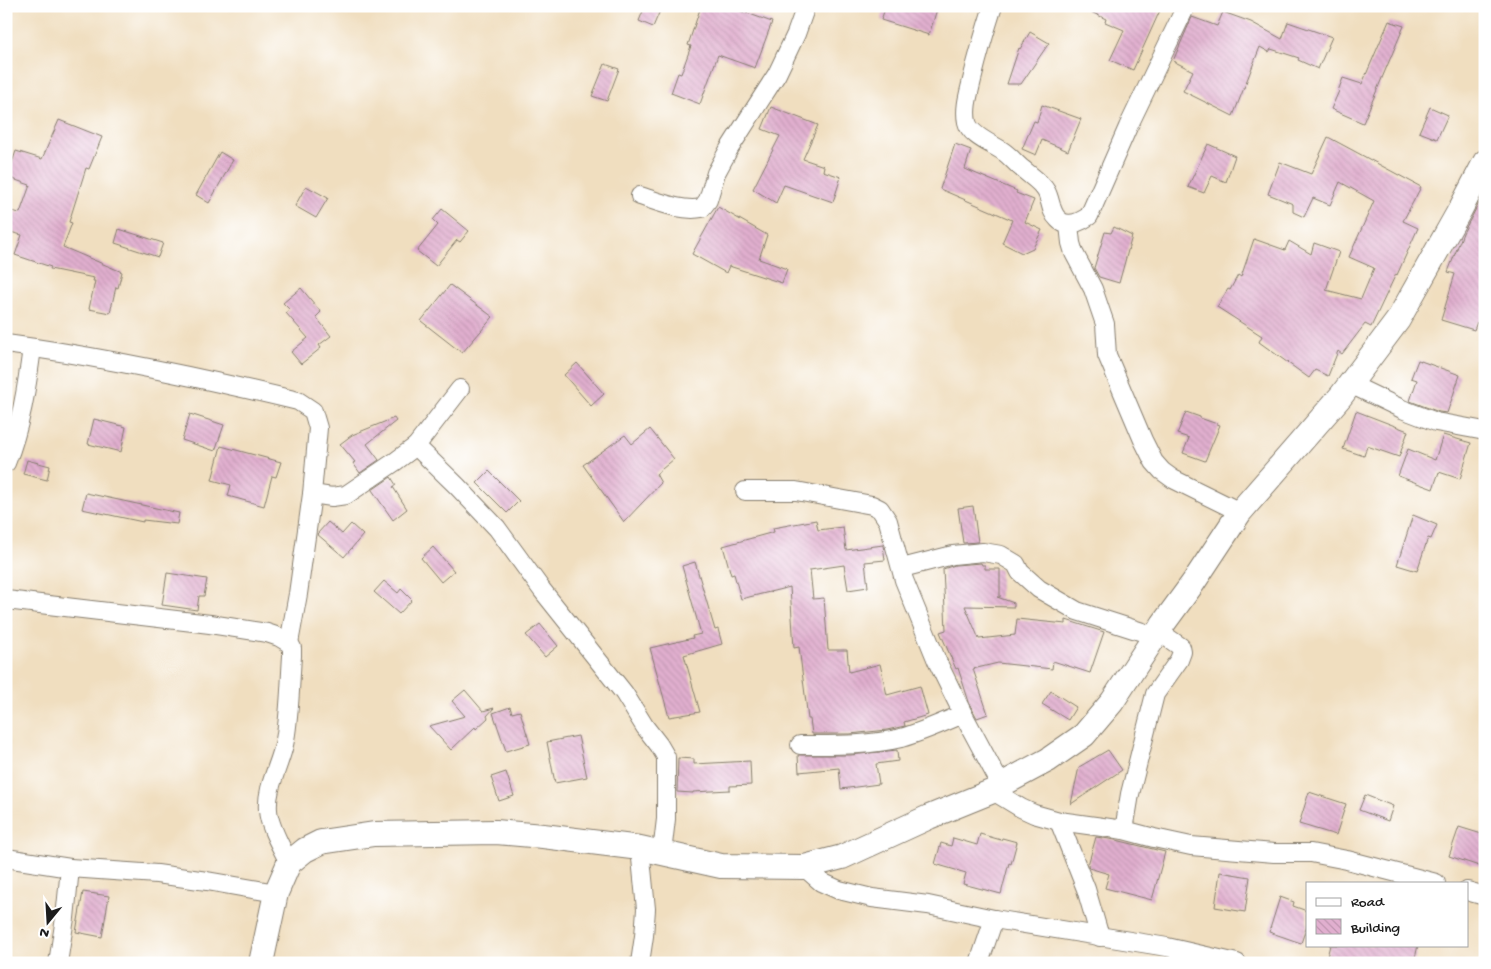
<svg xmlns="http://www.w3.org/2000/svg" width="1491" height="969" viewBox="0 0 1491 969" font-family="'Gochi Hand',sans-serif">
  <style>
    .building { fill: url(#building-back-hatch) }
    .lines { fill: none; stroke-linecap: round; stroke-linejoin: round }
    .street-casing { stroke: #867d6e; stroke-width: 20 }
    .secondary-casing { stroke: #867d6e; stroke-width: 26 }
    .street { stroke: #fff; stroke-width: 18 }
    .secondary { stroke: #fff; stroke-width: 24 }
  </style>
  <defs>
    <pattern id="building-back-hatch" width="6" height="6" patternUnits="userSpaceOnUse" patternTransform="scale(1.25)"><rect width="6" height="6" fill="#e1afcf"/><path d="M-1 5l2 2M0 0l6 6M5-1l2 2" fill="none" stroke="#c096b1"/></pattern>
  </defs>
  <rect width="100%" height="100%" fill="#fff"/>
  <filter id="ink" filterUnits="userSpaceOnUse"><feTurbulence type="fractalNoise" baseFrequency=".02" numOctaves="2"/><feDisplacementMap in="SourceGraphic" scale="10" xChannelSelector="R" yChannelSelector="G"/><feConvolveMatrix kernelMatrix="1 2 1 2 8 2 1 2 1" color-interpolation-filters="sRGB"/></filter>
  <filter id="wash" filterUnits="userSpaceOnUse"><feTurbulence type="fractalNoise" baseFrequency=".0096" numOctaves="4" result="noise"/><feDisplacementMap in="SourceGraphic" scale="20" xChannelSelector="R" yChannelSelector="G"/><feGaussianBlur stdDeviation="1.12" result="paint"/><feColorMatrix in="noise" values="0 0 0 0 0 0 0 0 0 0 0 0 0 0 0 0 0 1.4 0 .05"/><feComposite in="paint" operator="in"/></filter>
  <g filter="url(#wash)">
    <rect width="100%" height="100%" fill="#f0debf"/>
    <g id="blocks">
      <g class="building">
        <path d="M645 6H662L653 27 639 21Z"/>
        <path d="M701 6H727L772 22 755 68 718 55 700 104 671 93 678 73 681 74 691 46 688 45Z"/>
        <path d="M886 6H938L929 35 881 20Z"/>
        <path d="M1078 6H1162L1133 70 1110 60 1124 30 1105 22 1106 19Z"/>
        <path d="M1223 12 1251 22 1282 39 1288 22 1332 37 1318 69 1298 60 1299 58 1271 49 1269 52 1260 47 1233 116 1183 91 1193 71 1173 61 1192 17 1217 26Z"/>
        <path d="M1389 21 1404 26 1363 123 1331 109 1339 91H1338L1343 78 1362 84Z"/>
        <path d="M1030 32 1049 43 1021 84H1007L1019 48 1020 49Z"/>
        <path d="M605 64 619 69 607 101 592 96Z"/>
        <path d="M1042 105 1081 119 1068 151 1042 140 1036 155 1022 149 1034 121 1037 122Z"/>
        <path d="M771 107 818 125 803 159 824 166 823 171 841 177 833 202 784 185 776 203 753 189 780 136 762 129Z"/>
        <path d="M1430 107 1448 115 1437 139 1419 132Z"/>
        <path d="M59 120 102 137 89 169 86 168 69 222 72 223 63 247 122 272 118 288 116 287 110 313 89 309 95 281H93L94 278 50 269 51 267 15 255 22 235 6 231V225L11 211 20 213 30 185 7 177 16 151 42 159Z"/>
        <path d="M1328 137 1421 187 1403 221 1418 228 1397 275 1396 274 1371 327 1365 324 1342 354 1338 351 1328 376 1315 370 1309 378 1259 342 1262 336 1217 307 1228 289 1230 290 1238 275 1241 277 1254 239 1285 250 1289 241 1311 254 1314 243 1339 252 1326 290 1361 299 1374 268 1349 257 1374 201 1340 182 1330 205 1313 198 1304 217 1293 212V204L1268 194 1280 162 1311 174Z"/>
        <path d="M955 144 971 150 965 169 1017 191 1016 193 1034 200 1025 222 1042 230 1033 248 1022 253 1002 243 1012 220 940 189Z"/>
        <path d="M1208 144 1235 156 1226 182 1212 176 1204 193 1188 187Z"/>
        <path d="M220 152 233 160 209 203 196 195Z"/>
        <path d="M306 186 328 198 316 218 295 206Z"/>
        <path d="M1485 192V324L1477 322 1474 330 1441 320 1455 274 1448 272 1463 233Z"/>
        <path d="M718 207 767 235 759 259 787 269 782 283 729 266 726 273 692 254Z"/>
        <path d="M442 209 469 231 460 242 457 240 436 266 417 251 438 225 433 220Z"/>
        <path d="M1114 227 1132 236 1119 283 1099 277 1094 268 1105 232 1111 233Z"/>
        <path d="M119 229 163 243 158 257 115 243Z"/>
        <path d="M450 285 493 317 462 353 421 321Z"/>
        <path d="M301 288 321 312 316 317 331 336 319 345 321 348 301 364 291 352 308 338 286 313 290 310 283 303Z"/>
        <path d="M1418 360 1460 375 1447 413 1439 412 1410 401 1417 380 1411 378Z"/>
        <path d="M577 363 604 394 591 406 564 375Z"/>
        <path d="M1356 411 1408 431 1399 457 1367 446 1364 456 1343 449Z"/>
        <path d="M1186 412 1200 417V418L1220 425 1205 461 1183 453 1189 438 1177 434Z"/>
        <path d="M190 414 224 425 215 451 182 440Z"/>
        <path d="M394 418 396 421 367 444 379 460 360 473 353 463 355 462 340 444 352 435Z"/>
        <path d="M94 419 126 427 121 452 88 444Z"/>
        <path d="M650 429 674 459 656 474 661 483 624 522 583 465 625 435 632 444Z"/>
        <path d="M1443 435 1471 443 1460 479 1439 472 1433 489 1398 476 1408 449 1435 460Z"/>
        <path d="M221 446 281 462 276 477 272 476 264 506 228 496 231 485 212 480Z"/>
        <path d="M27 460 50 466 47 480 23 474Z"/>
        <path d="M489 471 519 501 507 513 477 483Z"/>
        <path d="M391 477 396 485 393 487 407 509 393 520 372 490Z"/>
        <path d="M86 493 179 513 177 524 143 520V522L82 509Z"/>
        <path d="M973 506 978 542 963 543 958 508Z"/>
        <path d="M1413 515 1437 525 1431 539 1428 538 1417 571 1397 565Z"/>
        <path d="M816 520 818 530 843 527 846 550 883 545 885 560 865 562 868 587 848 590 844 565 810 570 813 599 824 598 828 650H847L849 672 880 664 887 695 920 686 928 715 904 722 905 726 887 730 850 734H812L810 719H808L799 647 794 648 790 587 741 599 734 574 731 575 723 546 774 532 773 528Z"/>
        <path d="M328 522 342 534 351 524 363 535 344 557 317 534Z"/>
        <path d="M433 547 454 571 441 582 421 558Z"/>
        <path d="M695 562 715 630 718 629 722 644 684 655 700 712 669 717 650 648 693 638 692 636 701 634 682 566Z"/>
        <path d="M981 563 982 565H985V569H1000V597H997L1014 603V607L965 606 979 639 1015 635 1017 619 1066 624V620L1104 632 1090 673 1053 661 1052 669 998 663 973 669 988 714 977 718 970 705 958 668 956 669 940 632 946 630 943 569 955 565Z"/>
        <path d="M167 573 207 579 204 596H199L197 610 162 605Z"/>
        <path d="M384 581 398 593 401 589 412 600 399 614 374 592Z"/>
        <path d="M540 624 558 646 545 657 526 635Z"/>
        <path d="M465 690 483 711 494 708 487 716 488 718 476 729 475 727 451 750 429 726 465 716 452 701Z"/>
        <path d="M1051 691 1076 707 1068 720 1042 704Z"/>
        <path d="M510 707 512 713 520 711 530 744 506 751 493 713Z"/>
        <path d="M578 736 587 777 555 783 547 742Z"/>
        <path d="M897 750 898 761 876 764 879 784 841 789 839 768 799 772 798 755H851Z"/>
        <path d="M1108 750 1122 770 1071 804 1079 767Z"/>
        <path d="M678 758 694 759V764L750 761 751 785 730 786V790L693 792V793L677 792Z"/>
        <path d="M506 772 514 796 499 801 491 777Z"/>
        <path d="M1309 792 1346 804 1336 835 1299 824Z"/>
        <path d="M1365 795 1393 806 1388 821 1359 810Z"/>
        <path d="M1459 827 1485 835V868L1449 856Z"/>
        <path d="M980 834 1001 840 1002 838 1017 842 1011 864 1009 863 1001 894 963 884 966 873 935 864 941 843 951 846 953 838 977 845Z"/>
        <path d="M1096 837 1116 840 1165 852 1152 900 1105 888 1109 874 1089 868 1088 865Z"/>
        <path d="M1220 872 1250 877 1245 912 1215 907Z"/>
        <path d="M83 892 109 896 102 937 76 932Z"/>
        <path d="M1280 897 1294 902 1293 906 1307 911V926L1301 943 1269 932Z"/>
        <path d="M1330 945H1418L1414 963H1334L1326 961Z"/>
      </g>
    </g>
  </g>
  <g filter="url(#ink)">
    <use href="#blocks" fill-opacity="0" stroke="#867d6e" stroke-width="1"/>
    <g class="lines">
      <g class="street-casing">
        <g id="street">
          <path d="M993 6C985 31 978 55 972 80 969 93 964 108 967 122 970 136 993 144 1004 152 1011 157 1017 165 1024 170 1032 177 1041 182 1046 191 1051 199 1050 212 1058 219 1067 229 1080 222 1089 216L1128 127 1186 6"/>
          <path d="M640 196C659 202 682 212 702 208L708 200 716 173 729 149 777 74 796 34 806 6"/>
          <path d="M1069 225 1071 243 1074 253 1093 289 1105 324 1107 355 1143 440 1154 462 1162 471 1173 479 1240 512"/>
          <path d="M6 344C105 357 202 378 298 401L313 411 318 428 312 494 298 594 289 643"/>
          <path d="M1350 384 1402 409 1436 422 1485 431"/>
          <path d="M416 446 457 486 497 528 542 590 624 693 645 727 659 745 666 757V819L662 853"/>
          <path d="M6 463C21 426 27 386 32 348"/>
          <path d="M745 491H796L872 505 880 509 888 521 904 580 937 661 963 714 1001 785"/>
          <path d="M312 494 332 497 346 495 396 461 416 446 460 389"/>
          <path d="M902 568 953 555 983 552 1001 555 1016 564 1020 572 1039 589 1077 611 1155 636"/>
          <path d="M6 600 210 624 267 633 279 637 289 643 292 648V656C290 684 290 712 285 740 281 764 266 786 268 810 269 827 282 848 289 863"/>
          <path d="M800 745C834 745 868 746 901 738 922 732 942 723 963 714"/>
          <path d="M993 791 1021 808 1034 814 1059 821 1124 830 1154 838 1191 846 1274 853H1311L1347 860 1436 883"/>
          <path d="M1059 821 1086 889 1100 937"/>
          <path d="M1124 830 1130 794 1155 694 1179 660 1182 652 1181 647 1158 631"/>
          <path d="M6 858 70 868 157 874 207 881 276 893"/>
          <path d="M804 867 821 882 839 890 872 898 928 905 994 919 1167 947 1237 963"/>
          <path d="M1467 891 1485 896"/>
          <path d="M58 963 65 918 70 868"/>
          <path d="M640 963 644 936 646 909 640 848"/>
          <path d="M979 963 994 919"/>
        </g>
      </g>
      <g class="secondary-casing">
        <path id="secondary" d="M261 963 276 893 289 863 305 850 321 842 374 834 496 832 543 836 640 848 721 866 804 867 842 857 929 817 993 791 1001 785 1048 760 1084 735 1112 702 1163 624 1193 583 1240 512 1341 396 1398 320 1461 208 1485 162"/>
      </g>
      <use href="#street" class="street"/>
      <use href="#secondary" class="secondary"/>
    </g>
  </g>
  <rect width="1491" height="969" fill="none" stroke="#fff" stroke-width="25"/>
  <rect x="1306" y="882" width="162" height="65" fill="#ffffff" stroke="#a4a4a4"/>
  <rect x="1316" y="898" width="25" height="8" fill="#ffffff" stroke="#a4a4a4"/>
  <text x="1351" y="906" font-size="15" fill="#1c1c1c">Road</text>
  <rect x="1316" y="919" width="25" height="15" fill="url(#building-back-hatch)" stroke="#a4a4a4"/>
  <text x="1351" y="932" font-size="15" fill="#1c1c1c">Building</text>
  <g transform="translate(48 922) rotate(198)" stroke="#ffffff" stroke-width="4" paint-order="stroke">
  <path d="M0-4L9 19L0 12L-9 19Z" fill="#1c1c1c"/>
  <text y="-8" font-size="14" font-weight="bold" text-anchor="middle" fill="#1c1c1c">N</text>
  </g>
</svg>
